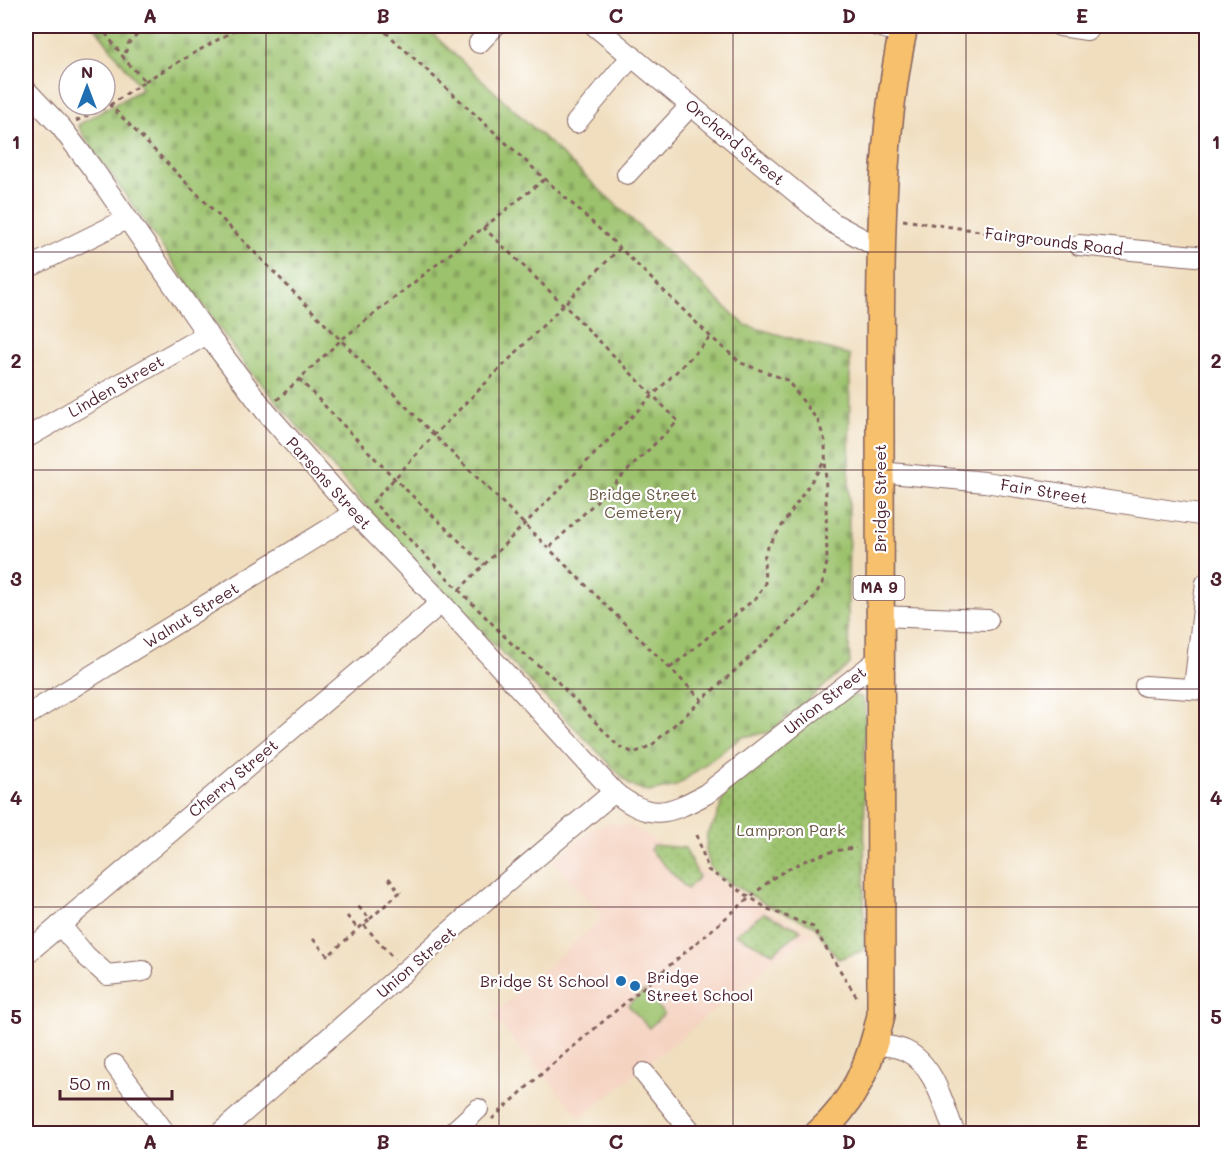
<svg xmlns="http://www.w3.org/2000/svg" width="1232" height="1159" viewBox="0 0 1232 1159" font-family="Mali,sans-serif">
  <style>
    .built { fill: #f5d3c1 }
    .grass { fill: url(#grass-dots); stroke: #73704c; stroke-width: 1.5 }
    .cemetery { fill: url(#cemetery-stones); stroke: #73704c; stroke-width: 1.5 }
    .garden { fill: #9cc26d; stroke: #73704c; stroke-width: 1.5 }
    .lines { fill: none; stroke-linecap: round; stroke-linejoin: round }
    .minor-casing { stroke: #84625f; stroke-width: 22 }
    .highway-casing { stroke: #84625f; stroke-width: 30 }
    .path { stroke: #84625f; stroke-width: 3; stroke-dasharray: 4.5 4.5; stroke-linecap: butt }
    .minor { stroke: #fff; stroke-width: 20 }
    .highway { stroke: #f7c06c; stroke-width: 27 }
    .grid { fill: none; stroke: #4a1f2b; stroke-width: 1.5; stroke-opacity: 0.55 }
    .poi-dot { fill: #1f6fb2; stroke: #fff; stroke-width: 2 }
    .labels { text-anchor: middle; stroke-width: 4.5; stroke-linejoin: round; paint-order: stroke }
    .shield { fill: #fff; stroke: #80626b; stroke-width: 1.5 }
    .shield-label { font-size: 15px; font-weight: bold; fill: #4a1f2b }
    .street-label { font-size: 16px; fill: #4a1f2b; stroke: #fff }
    .park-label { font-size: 16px; fill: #675842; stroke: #fff }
    .poi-label { font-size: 16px; fill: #4a1f2b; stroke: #fff; text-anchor: start }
    .neatline { fill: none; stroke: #4a1f2b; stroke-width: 2 }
    .grid-label { font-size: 20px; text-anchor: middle; font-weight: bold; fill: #4a1f2b }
  </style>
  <defs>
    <pattern id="grass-dots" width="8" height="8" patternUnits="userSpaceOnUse" patternTransform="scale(1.5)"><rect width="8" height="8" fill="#9cc26d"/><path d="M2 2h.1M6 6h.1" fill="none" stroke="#88a65f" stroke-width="1.8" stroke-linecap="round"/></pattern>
    <pattern id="cemetery-stones" width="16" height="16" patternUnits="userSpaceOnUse" patternTransform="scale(1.5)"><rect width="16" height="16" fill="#9cc26d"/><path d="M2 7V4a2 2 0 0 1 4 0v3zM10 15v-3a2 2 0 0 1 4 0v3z" fill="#88a65f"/></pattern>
  </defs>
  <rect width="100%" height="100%" fill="#fff"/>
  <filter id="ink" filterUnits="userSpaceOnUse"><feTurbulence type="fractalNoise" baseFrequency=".0167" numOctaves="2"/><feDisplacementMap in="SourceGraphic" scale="12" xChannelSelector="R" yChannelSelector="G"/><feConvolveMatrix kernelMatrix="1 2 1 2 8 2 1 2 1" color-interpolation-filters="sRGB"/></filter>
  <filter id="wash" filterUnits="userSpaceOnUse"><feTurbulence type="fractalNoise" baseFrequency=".008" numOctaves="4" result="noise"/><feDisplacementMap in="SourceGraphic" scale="24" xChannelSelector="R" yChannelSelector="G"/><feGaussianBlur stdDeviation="1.35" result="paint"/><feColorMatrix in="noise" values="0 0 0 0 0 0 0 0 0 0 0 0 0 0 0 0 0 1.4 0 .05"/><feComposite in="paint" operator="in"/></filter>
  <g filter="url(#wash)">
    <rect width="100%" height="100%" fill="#f0debf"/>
    <path class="built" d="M608 823 632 826 758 906 815 933 764 966 765 969 581 1118 492 1016 603 917 553 862 592 829Z"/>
    <g class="grass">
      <path d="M852 695 861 697 865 705 864 947 862 951 838 959 814 925 769 906 718 876 710 867 706 851 707 833 715 822 730 779 840 699Z"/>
      <path d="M653 845 685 848 699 877 687 889 650 850Z"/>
      <path d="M764 913 801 930 773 953 735 934Z"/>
    </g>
    <path class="cemetery" d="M94 26H424L745 325 850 355 848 626 850 664 770 732 742 737 676 786 649 792 630 785 454 603 373 514 246 366 84 136 78 125 142 89Z"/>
    <path class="garden" d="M644 991 664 1014 649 1028 628 1005Z"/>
  </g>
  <g filter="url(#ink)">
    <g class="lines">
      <g class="minor-casing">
        <g id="minor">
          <path d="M595 26 833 223 881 249"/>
          <path d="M877 26 903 33"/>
          <path d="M1060 26 1087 30"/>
          <path d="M479 43 495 26"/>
          <path d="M26 90 61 127 93 169 207 334 266 412 355 513 434 595 614 792C650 821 667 815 706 794L879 659"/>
          <path d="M576 123 632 56"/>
          <path d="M627 174 691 105"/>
          <path d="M1079 245 1206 257"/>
          <path d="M26 269 127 219"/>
          <path d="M26 438 207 334"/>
          <path d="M880 472 985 482 1206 516"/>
          <path d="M879 616 988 620"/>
          <path d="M1145 686 1205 690"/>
          <path d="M1194 688 1206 583"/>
          <path d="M26 716 355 513"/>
          <path d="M60 925 86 956 107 975 143 971"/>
          <path d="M26 954 441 603"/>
          <path d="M874 1044C885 1046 896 1046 906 1051 935 1065 944 1107 955 1134"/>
          <path d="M115 1065 166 1134"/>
          <path d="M644 1073 693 1134"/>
          <path d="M219 1134 487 899 614 792"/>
          <path d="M451 1134 478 1109"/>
        </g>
      </g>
      <g class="highway-casing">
        <path id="highway" d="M818 1134C855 1102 871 1061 881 1015 882 814 879 613 880 413 881 284 877 152 904 26"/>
      </g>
      <g class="path">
        <path d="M100 26 124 58 128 44 146 26"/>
        <path d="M145 81 242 26"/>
        <path d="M110 105 145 81 124 59"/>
        <path d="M76 121 110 105 434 435 702 700 811 602 823 582 827 562 825 441 818 421 787 380 741 363 711 337 620 248 379 26"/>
        <path d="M903 220 1063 243"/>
        <path d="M483 227 564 305 678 421 549 548"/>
        <path d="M620 248 434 435 373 502 511 643 555 679 618 746 634 753 652 745 702 700"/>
        <path d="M299 379 394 478 484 565"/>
        <path d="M277 400 341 340 545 179"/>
        <path d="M459 590 711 337"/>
        <path d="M670 668 757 597 765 584 764 558 768 547 826 459"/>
        <path d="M697 835 708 870 768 909 813 927 858 999"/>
        <path d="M347 916 358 929 370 919 358 906"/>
        <path d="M370 919 400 892 386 875"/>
        <path d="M364 925 394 959"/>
        <path d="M313 939 328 956 358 929"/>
        <path d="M492 1119 548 1068 773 878C798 862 826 850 856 848"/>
      </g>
      <use href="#minor" class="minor"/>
      <use href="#highway" class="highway"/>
    </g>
  </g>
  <path class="grid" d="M266 26V1134M499 26V1134M733 26V1134M966 26V1134M26 252H1206M26 470H1206M26 689H1206M26 907H1206"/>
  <g class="poi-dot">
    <circle cx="621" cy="981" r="6"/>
    <circle cx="635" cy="986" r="6"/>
  </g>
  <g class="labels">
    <rect class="shield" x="853.5" y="576" width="51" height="24" rx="4.5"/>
    <g class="shield-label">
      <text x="879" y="593">MA 9</text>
    </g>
    <g class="street-label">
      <text transform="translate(735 142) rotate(40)" y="6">Orchard Street</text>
      <text transform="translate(1054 241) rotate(7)" y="6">Fairgrounds Road</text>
      <text transform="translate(116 386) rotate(-30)" y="6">Linden Street</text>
      <text transform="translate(329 483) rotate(48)" y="6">Parsons Street</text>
      <text transform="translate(1044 491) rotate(9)" y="6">Fair Street</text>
      <text transform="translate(880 498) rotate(-90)" y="6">Bridge Street</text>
      <text transform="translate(191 615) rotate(-32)" y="6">Walnut Street</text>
      <text transform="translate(825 700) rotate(-38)" y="6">Union Street</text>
      <text transform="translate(233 778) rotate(-40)" y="6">Cherry Street</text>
      <text transform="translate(416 962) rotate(-41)" y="6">Union Street</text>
    </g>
    <g class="park-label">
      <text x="643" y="500">Bridge Street<tspan x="643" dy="18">Cemetery</tspan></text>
      <text x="791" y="836">Lampron Park</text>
    </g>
    <g class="poi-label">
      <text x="647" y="983">Bridge<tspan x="647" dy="18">Street School</tspan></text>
      <text x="609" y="987" text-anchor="end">Bridge St School</text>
    </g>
  </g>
  <rect width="1232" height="1159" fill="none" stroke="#fff" stroke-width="66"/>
  <g transform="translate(87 87)"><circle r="28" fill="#ffffff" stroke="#b7a5aa" stroke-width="1.5"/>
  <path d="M0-4.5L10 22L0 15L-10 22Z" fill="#1f6fb2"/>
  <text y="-9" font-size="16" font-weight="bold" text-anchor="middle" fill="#4a1f2b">N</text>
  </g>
  <path d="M60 1090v9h112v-9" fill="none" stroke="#4a1f2b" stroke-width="3"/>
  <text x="69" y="1090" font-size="18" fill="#4a1f2b" stroke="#ffffff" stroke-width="4.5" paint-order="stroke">50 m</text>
  <rect x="33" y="33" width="1166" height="1093" class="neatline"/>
  <g class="grid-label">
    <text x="150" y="23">A</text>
    <text x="383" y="23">B</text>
    <text x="616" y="23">C</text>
    <text x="849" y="23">D</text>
    <text x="1082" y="23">E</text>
    <text x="16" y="149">1</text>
    <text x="1216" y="149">1</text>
    <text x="16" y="368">2</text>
    <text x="1216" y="368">2</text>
    <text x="16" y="586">3</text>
    <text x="1216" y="586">3</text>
    <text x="16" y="805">4</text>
    <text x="1216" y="805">4</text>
    <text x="16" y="1024">5</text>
    <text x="1216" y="1024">5</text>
    <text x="150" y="1149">A</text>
    <text x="383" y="1149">B</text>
    <text x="616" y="1149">C</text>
    <text x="849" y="1149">D</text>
    <text x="1082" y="1149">E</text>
  </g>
</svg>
